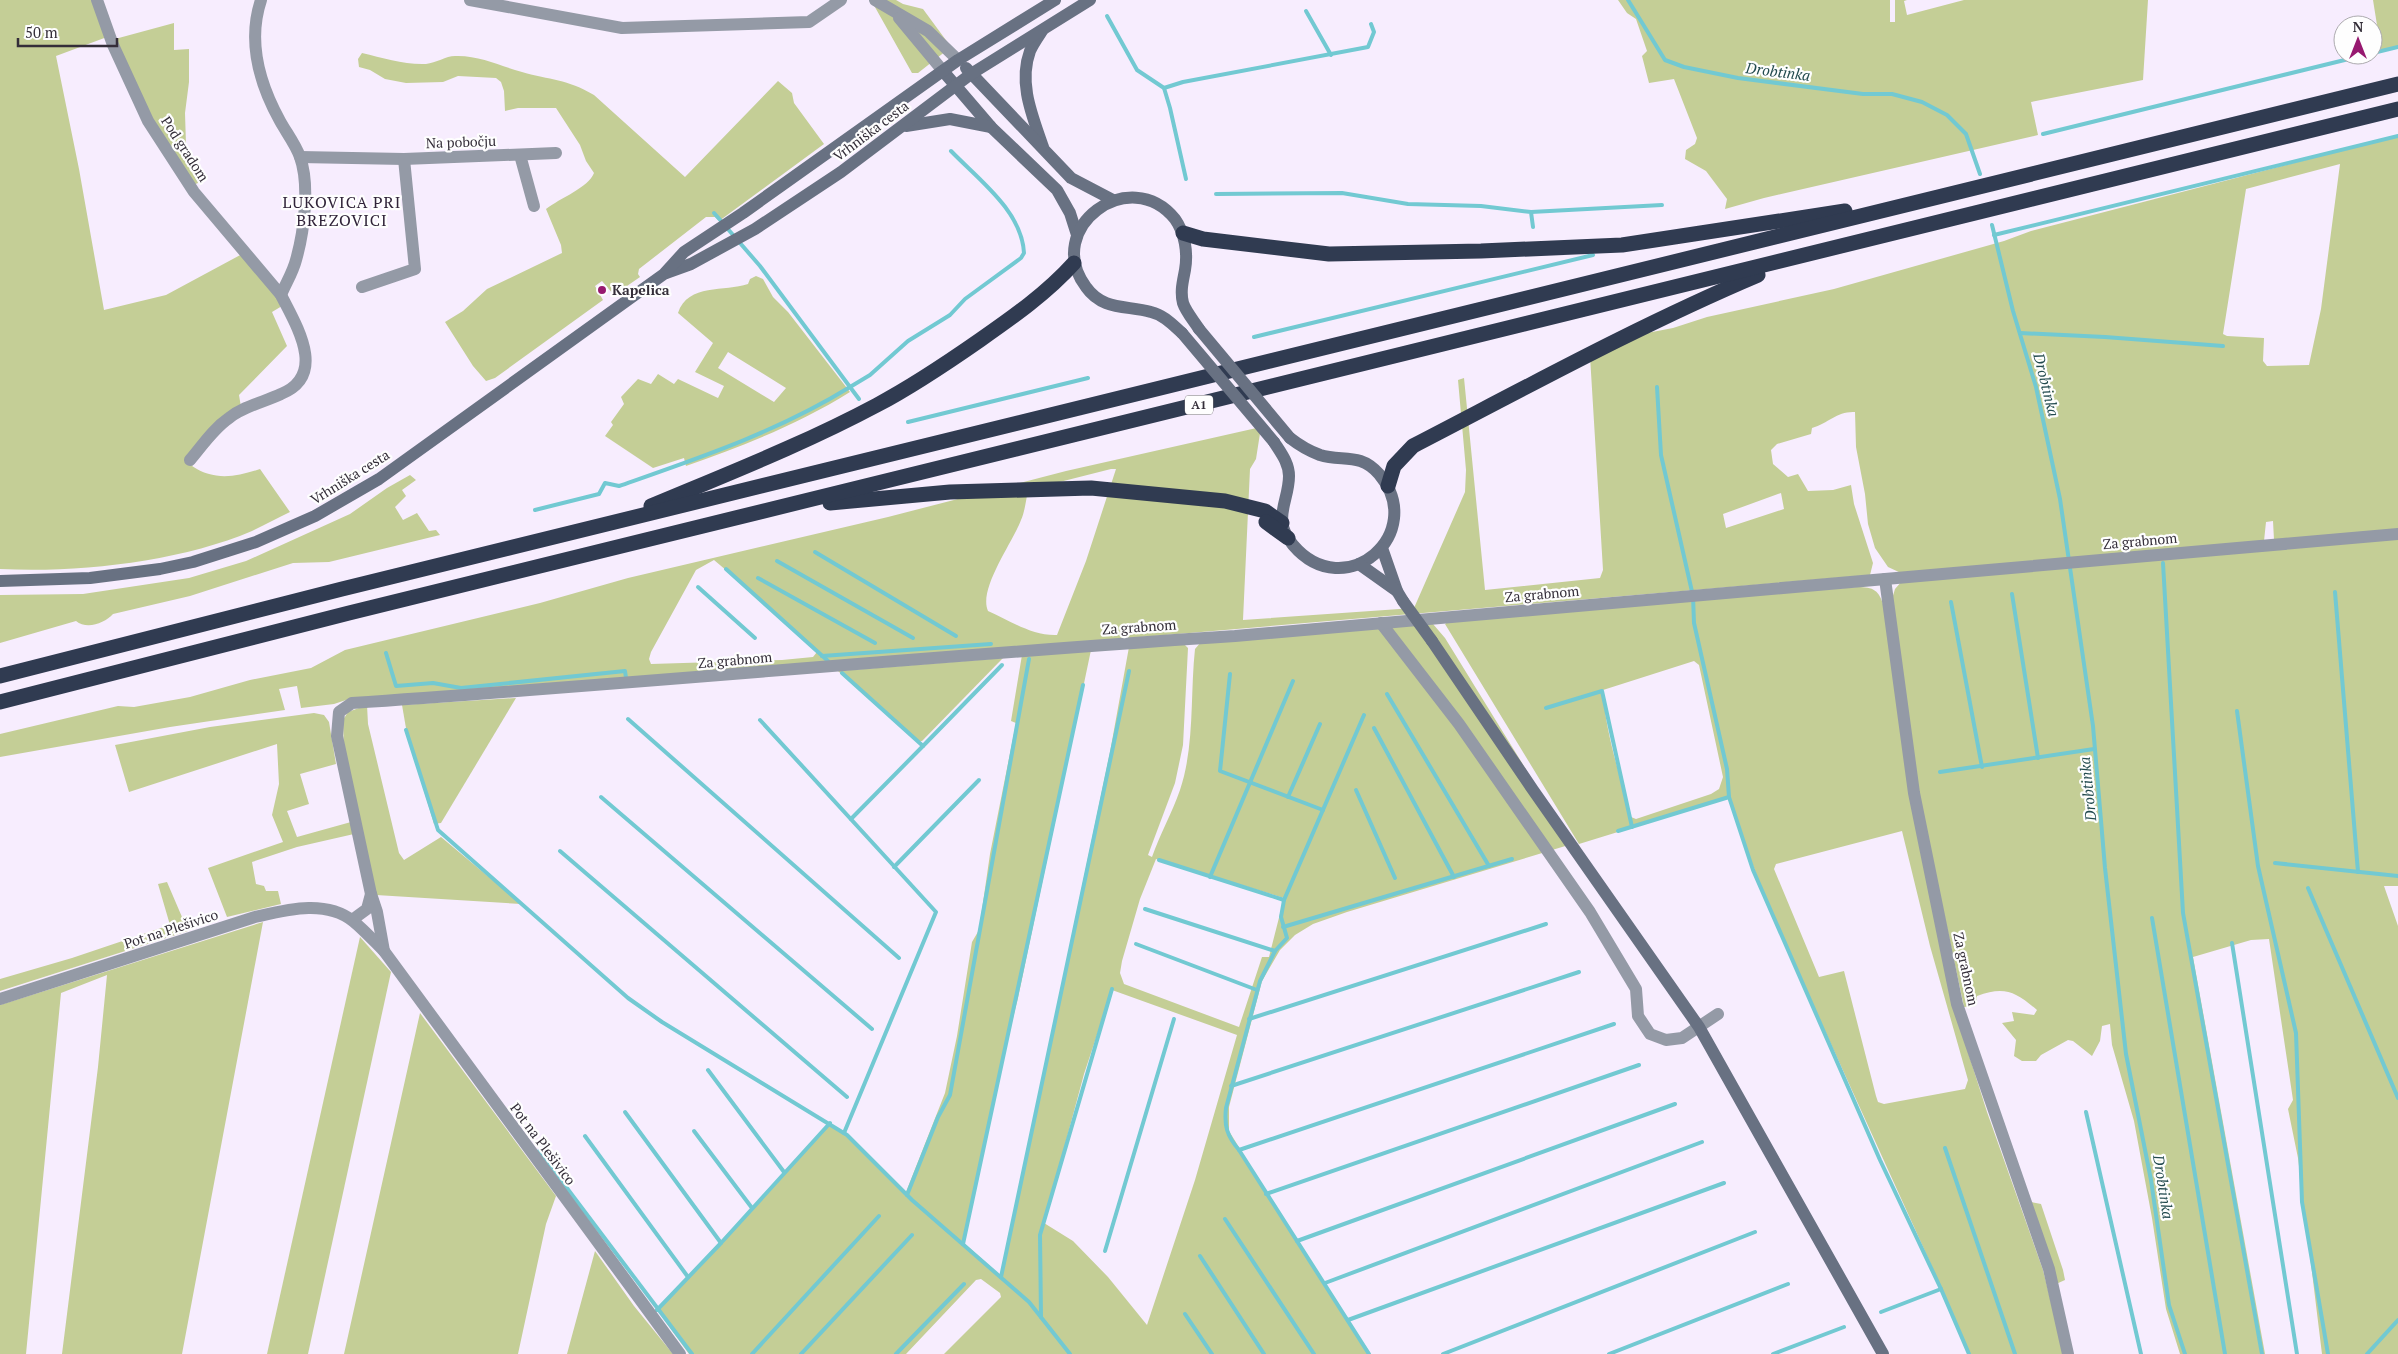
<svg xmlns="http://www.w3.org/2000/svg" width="2398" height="1354" viewBox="0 0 2398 1354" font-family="'PT Serif',serif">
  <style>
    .green { fill: #c4ce96; fill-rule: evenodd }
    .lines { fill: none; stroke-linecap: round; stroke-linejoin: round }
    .stream { stroke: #72c9d2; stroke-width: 4 }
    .street { stroke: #949aa6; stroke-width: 12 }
    .secondary { stroke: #687182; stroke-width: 12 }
    .highway { stroke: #303b51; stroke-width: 15 }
    .secondary-bridge { stroke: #687182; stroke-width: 12 }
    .poi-dot { fill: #971970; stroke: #fefefe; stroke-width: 2 }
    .labels { text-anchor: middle; stroke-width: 4.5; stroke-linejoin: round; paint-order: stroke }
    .shield { fill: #fefefe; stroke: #716c74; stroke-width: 1 }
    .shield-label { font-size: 12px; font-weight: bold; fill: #342e39 }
    .street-label { font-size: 14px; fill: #342e39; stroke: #fefefe }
    .poi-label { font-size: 14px; font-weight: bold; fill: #342e39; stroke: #fefefe; text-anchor: start }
    .water-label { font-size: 15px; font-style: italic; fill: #224a4e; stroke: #fefefe }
    .quarter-label { font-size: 16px; letter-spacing: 1px; fill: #302339; stroke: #fefefe }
  </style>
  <rect width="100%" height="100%" fill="#f7edfe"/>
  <g class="green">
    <path d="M0 0H94L107 37 56 56 79 169 104 310 166 295 244 253 282 306 272 312 287 346 239 395 241 407 192 466C214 481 236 477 260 469L290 512C277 518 265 525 252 531 179 562 79 573 0 569Z"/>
    <path d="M871 0H896L903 4 923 9 951 47 918 73H912Z"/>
    <path d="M1618 0H1890V22H1895V0H1907L1904 1 1907 15 1964 0H2148L2143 80 2031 102 2038 135 1764 198 1725 209 1727 199 1706 171 1685 159 1686 150 1695 144 1697 138 1674 79 1649 83 1642 56 1647 51 1636 19 1627 13Z"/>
    <path d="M2373 0H2398V46L2381 50Z"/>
    <path d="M174 23V50L189 49V82L185 113 186 145 198 183 193 185 151 121 115 39Z"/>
    <path d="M362 53C383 58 405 65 426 64 436 63 446 56 455 56 479 55 500 66 522 72 550 80 567 79 594 95L685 177 778 81 792 93 794 103 824 144 719 221 715 217H706L639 269 638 274 640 277 614 295 602 281 595 286 603 300 495 378 486 381 473 366 445 322 463 311 487 289 562 253 561 245 546 209C560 198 588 188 594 173L586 161 580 145 556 108H518L505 111 504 91 501 82 496 78 458 76 443 82 406 83 385 79 370 70 359 67 358 59Z"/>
    <path d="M2398 136V531L2274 540 2273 521 2266 522 2264 541 1901 573 1888 567 1875 548 1868 524 1865 494 1856 447 1855 412C1837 411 1829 423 1812 428L1811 434 1777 444 1771 450 1773 464 1788 477 1798 474 1808 491 1833 490 1851 485 1854 504 1873 563 1870 575 1142 637 349 699 334 704 301 708 297 686 279 689 285 710 170 727 0 757V734L118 706 134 707 190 697 250 680 311 668 345 650 540 603 628 578 888 517 1066 471 1261 427 1256 459 1250 469 1243 620 1414 608 1465 492 1466 470 1458 380 1464 378 1485 590 1600 578 1603 570 1590 356 1647 333 1673 328 1707 317 1834 289 2004 241 2031 231ZM2340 164 2321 309 2309 365 2267 366 2263 361 2264 338 2227 336 2223 334 2246 189ZM1111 469H1116L1086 561 1057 635C1032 636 1011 621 988 611 978 589 1013 542 1021 520 1025 511 1026 500 1028 490ZM1781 493 1784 509 1726 528 1723 514ZM714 560 746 587 817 652 813 657 782 660 651 664 649 659 651 652 696 570Z"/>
    <path d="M756 276 763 279 773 297 788 312 850 392C799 424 743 446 686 466L684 458 653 468 605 436 613 425 611 422 624 404 621 397 638 379 651 384 658 374 674 384 678 379 718 398 724 386 695 372 713 343 678 313C688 283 725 292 748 284L750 279ZM728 352 786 388 774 402 718 368Z"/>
    <path d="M410 475 416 480 402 490 406 496 395 507 403 520 417 513 429 531 436 530 440 535 329 562 293 563 190 596 113 614C105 623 87 630 76 621L0 643V595L83 594 189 578 246 561 350 514 387 488Z"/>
    <path d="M2398 539V886H2384L2398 926V1354H2322L2298 1158 2288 1109 2293 1100 2269 939 2251 940 2193 957 2265 1354H2180L2166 1309 2152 1218 2134 1121 2112 1045 2110 1024 2102 1026 2100 1041 2092 1056 2073 1041 2068 1040 2041 1055 2036 1061H2022L2014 1056 2016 1040 2002 1023 2014 1021 2012 1012 2034 1015 2037 1010C2015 991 2004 986 1977 996L1976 1006 1964 1007 1916 783 1892 599 1895 589 1902 581Z"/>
    <path d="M1857 587C1874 587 1879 590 1884 607L1968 1052 1987 1112 2043 1270 2064 1354H1969L1934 1271 1767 903 1728 798 1579 844 1445 624 1449 621ZM1694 661 1699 665 1723 777 1719 789 1711 794 1636 819 1631 817C1620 775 1605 732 1603 690ZM1902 831 1930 946 1968 1080 1965 1089 1884 1104 1878 1102 1876 1096 1844 971 1819 977 1774 869 1776 864Z"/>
    <path d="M1433 624 1445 638 1572 844 1347 912 1313 924 1295 935 1280 950 1262 981 1229 1107V1131L1318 1276 1371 1354H944L1001 1297 1000 1293 981 1279 976 1280 906 1354H689L657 1310 830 1123 844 1133 906 1192 945 1093 957 1036 972 942 979 930 990 854 1016 723 1011 721 1022 655 1091 650 1018 998 993 1098 963 1242 1001 1276 1110 752 1129 647 1183 643 1188 648 1183 745 1175 783 1148 855 1152 857C1160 834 1172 813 1180 790 1195 745 1190 695 1195 649L1201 642ZM1156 859 1284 898 1269 957H1262L1239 1027 1124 984 1120 973 1122 961 1140 899ZM1112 990 1237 1035 1195 1180 1147 1325 1108 1277 1073 1241 1044 1223 1084 1074Z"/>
    <path d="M1003 658 922 741H917L838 671Z"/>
    <path d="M516 698 441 823 434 824 407 734 402 705Z"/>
    <path d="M367 705 368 724 399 853 404 860 441 837 521 904 376 895 344 755 343 720 348 712Z"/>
    <path d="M314 713 324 715 329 722 336 764 300 774 309 804 287 811 297 837 351 822 354 834 297 847 252 862 256 884 264 886 266 891H278L281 904 227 917 208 868 283 842 272 815 279 784 277 744 129 792 115 745 210 727Z"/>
    <path d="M167 882 188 931 0 991V979L72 958 170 925 158 884Z"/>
    <path d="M263 922 182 1354H62L98 1067 107 975 61 993 26 1354H0V1005Z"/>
    <path d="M360 937 391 972 308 1354H267Z"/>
    <path d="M420 1013 556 1196 546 1224 518 1354H344Z"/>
    <path d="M2031 1202 2041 1204 2063 1270 2065 1280 2056 1284Z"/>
    <path d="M595 1251 634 1306 673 1354H567Z"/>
  </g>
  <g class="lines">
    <g class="stream">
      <path d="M1628 0 1665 60 1684 67 1738 78 1863 94H1892L1922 102 1947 115 1966 134 1980 174"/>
      <path d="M1306 11 1331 55"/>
      <path d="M1107 16 1137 70 1164 88 1170 108 1186 179"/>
      <path d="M2373 53 2398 47"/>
      <path d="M1164 88 1183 82 1368 47 1374 32 1371 24"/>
      <path d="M2043 134 2365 55"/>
      <path d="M1216 194 1342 193 1408 204 1481 206 1531 212 1533 227"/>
      <path d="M1531 212 1662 205"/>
      <path d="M714 213 722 222"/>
      <path d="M1992 225 2013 311 2036 387 2060 499 2093 726 2105 868 2126 1054 2151 1180 2169 1305 2185 1354"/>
      <path d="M727 228 760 266 850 387 870 375 908 341 950 315 965 299 1021 258 1024 253C1022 211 978 179 951 151"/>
      <path d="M1994 235 2398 136"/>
      <path d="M2020 333 2105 337 2223 346"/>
      <path d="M1254 337 1593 255"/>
      <path d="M1657 387 1661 455 1693 596 1694 623 1727 769 1729 797 1753 870 1880 1160 1941 1289 1969 1354"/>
      <path d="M908 422 1088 378"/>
      <path d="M535 510 599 494 605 483 619 486C699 458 777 432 850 387L859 399"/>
      <path d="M815 552 956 636"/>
      <path d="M777 561 913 638"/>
      <path d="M2163 563 2183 913 2262 1354"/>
      <path d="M726 569 828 661"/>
      <path d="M758 578 875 643"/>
      <path d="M698 587 755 638"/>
      <path d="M2335 592 2358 872"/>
      <path d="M2012 594 2038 758"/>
      <path d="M1951 602 1982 767"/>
      <path d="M386 653 396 686 433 683 461 688 625 671 626 678"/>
      <path d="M822 656 991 644"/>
      <path d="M842 673 923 746 851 819"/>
      <path d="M1230 674 1220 771 1323 810"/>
      <path d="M1387 694 1489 866"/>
      <path d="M1546 708 1602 691 1632 827"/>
      <path d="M2237 711 2258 866 2296 1033 2302 1202 2328 1354"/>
      <path d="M1364 715 1284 900 1281 917 1287 938 1275 951 1260 981 1226 1108C1224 1126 1227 1136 1239 1150L1369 1354"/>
      <path d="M628 719 899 958"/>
      <path d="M760 720 936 912 844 1133"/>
      <path d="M1374 728 1454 877"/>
      <path d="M406 730 438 830 628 998 662 1022 847 1135 912 1200 1029 1302 1070 1354"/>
      <path d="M923 746 1002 665"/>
      <path d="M1940 772 2094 749"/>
      <path d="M1356 790 1395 878"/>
      <path d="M601 797 872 1029"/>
      <path d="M1288 797 1320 724"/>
      <path d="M1618 831 1729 797"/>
      <path d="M560 851 847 1097"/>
      <path d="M1159 860 1284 900"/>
      <path d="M2275 863 2398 876"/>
      <path d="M894 867 979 780"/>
      <path d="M1210 877 1293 681"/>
      <path d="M2308 888 2398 1098"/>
      <path d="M1145 909 1275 951"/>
      <path d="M2152 918 2225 1354"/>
      <path d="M1283 927 1512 859"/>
      <path d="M2232 943 2297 1354"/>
      <path d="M1136 944 1257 990"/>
      <path d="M1249 1019 1546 924"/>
      <path d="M708 1070 784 1172"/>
      <path d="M1231 1086 1579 972"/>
      <path d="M625 1112 721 1243"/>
      <path d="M2086 1112 2141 1354"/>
      <path d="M694 1131 752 1208"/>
      <path d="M585 1136 688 1277"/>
      <path d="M1945 1148 2015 1354"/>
      <path d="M1239 1150 1614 1024"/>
      <path d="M539 1151 692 1354"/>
      <path d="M1266 1194 1639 1065"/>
      <path d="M907 1195 938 1117 950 1095 1029 659"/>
      <path d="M1225 1219 1314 1354"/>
      <path d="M1297 1241 1675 1104"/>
      <path d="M963 1244 1083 685"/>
      <path d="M1105 1251 1174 1019"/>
      <path d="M1200 1256 1264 1354"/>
      <path d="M1001 1277 1129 671"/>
      <path d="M1325 1283 1702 1142"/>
      <path d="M657 1310 721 1243 830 1123"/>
      <path d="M1881 1312 1941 1289"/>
      <path d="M1185 1314 1212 1354"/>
      <path d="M1041 1317 1040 1235 1112 989"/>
      <path d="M1348 1320 1724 1183"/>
      <path d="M752 1354 879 1216"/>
      <path d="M801 1354 912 1235"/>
      <path d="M896 1354 964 1284"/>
      <path d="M1443 1354 1755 1232"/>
      <path d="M1609 1354 1788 1284"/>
      <path d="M1773 1354 1844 1327"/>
      <path d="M2367 1354 2398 1320"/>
    </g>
    <g class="street">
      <path d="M97 0 113 45 148 121 194 192 281 295C286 283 293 272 296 260 304 232 310 185 300 157 296 145 286 132 280 121 259 83 247 42 261 0"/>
      <path d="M470 0 622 28 809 22 841 0"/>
      <path d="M875 0 928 31 958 60"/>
      <path d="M899 18 943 71"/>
      <path d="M520 155 534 206"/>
      <path d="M300 157 404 159 556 153"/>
      <path d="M362 287 415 269 404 159"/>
      <path d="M190 460C202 446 213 429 229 418 244 406 264 402 281 394 328 375 296 325 281 295"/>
      <path d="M1885 579 1914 793 1957 1004 2049 1269 2068 1354"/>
      <path d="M1381 623 1459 724 1590 912 1636 989 1638 1016 1650 1034 1666 1040 1682 1038 1718 1014"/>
      <path d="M371 894 377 912 384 951"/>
      <path d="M352 920 367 909 371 894 337 736 339 712 352 703C646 683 940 655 1235 636L2398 534"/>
      <path d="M0 999 255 917C286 910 325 899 353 921 364 930 374 941 384 951L680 1354"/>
    </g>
    <g class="secondary">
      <path d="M1042 31C1038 37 1033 44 1030 51 1018 84 1033 117 1043 147"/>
      <path d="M966 68 1071 178 1113 200"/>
      <path d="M943 71 991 127 1057 190 1070 213 1077 235"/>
      <path d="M906 126 950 119 991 127"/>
      <path d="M666 273 691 264 755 229 841 172 971 74 1090 0"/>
      <path d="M1182 333C1173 325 1164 315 1151 312 1127 305 1103 311 1086 287 1042 228 1130 163 1175 219 1185 233 1188 253 1185 270 1183 281 1180 291 1183 303 1186 312 1194 321 1199 329"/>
      <path d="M1274 442C1281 453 1289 463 1289 476 1289 502 1271 519 1293 545 1345 606 1429 533 1379 474 1360 452 1342 462 1320 455 1309 451 1299 445 1290 438"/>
      <path d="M1382 548 1397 591 1403 601"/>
      <path d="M1359 564 1397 591"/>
      <path d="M0 581 90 578 160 569 193 562 256 542 315 516 379 479 664 274 684 252 743 213 958 60 1055 0"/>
      <path d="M1432 641 1533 790 1699 1027 1883 1354"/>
    </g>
    <g class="highway">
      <path d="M1183 233 1203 239 1329 254 1481 251 1622 245 1845 211"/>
      <path d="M1388 486 1394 466 1413 446C1527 387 1640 325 1758 275"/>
      <path d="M830 503 950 492 1091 488 1225 501 1265 511 1282 523"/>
      <path d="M651 506C727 474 804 444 877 405 913 386 947 363 980 340 1013 317 1047 293 1074 263"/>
      <path d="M1266 522 1288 538"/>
      <path d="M0 676 342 589 2398 84"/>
      <path d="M0 702 349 613 2398 109"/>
    </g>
    <g class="secondary-bridge">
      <path d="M1199 329 1290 438"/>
      <path d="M1182 333 1274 442"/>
      <path d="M1403 601 1432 641"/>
    </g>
  </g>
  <circle class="poi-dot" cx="602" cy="290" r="5"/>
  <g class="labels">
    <rect class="shield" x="1185" y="395.5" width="28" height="19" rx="4"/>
    <g class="shield-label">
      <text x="1199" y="409">A1</text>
    </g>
    <g class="street-label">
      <text transform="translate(871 131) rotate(-37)" y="5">Vrhniška cesta</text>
      <text transform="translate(461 142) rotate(-2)" y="5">Na pobočju</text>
      <text transform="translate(185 149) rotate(57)" y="5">Pod gradom</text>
      <text transform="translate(350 477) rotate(-32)" y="5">Vrhniška cesta</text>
      <text transform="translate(2140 541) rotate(-5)" y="5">Za grabnom</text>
      <text transform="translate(1542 594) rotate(-5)" y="5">Za grabnom</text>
      <text transform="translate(1139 627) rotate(-4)" y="5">Za grabnom</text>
      <text transform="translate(735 660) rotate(-5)" y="5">Za grabnom</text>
      <text transform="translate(171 929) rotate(-18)" y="5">Pot na Plešivico</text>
      <text transform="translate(1966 969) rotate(78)" y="5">Za grabnom</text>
      <text transform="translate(543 1144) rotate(53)" y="5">Pot na Plešivico</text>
    </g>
    <g class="poi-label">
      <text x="612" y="295">Kapelica</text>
    </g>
    <g class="water-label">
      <text transform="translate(1778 72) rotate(7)" y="5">Drobtinka</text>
      <text transform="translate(2046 385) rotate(76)" y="5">Drobtinka</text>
      <text transform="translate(2088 789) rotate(-96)" y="5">Drobtinka</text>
      <text transform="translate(2163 1187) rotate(81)" y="5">Drobtinka</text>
    </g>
    <g class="quarter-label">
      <text x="342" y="208">LUKOVICA PRI<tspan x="342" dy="18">BREZOVICI</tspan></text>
    </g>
  </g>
  <g transform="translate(2358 40)"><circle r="24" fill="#fefefe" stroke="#adabaf"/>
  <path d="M0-4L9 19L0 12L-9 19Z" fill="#971970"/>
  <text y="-8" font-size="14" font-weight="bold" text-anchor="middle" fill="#342e39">N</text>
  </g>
  <path d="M18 38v8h99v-8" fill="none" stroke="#342e39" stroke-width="2.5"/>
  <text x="25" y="38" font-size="15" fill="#342e39" stroke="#fefefe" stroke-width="4" paint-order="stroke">50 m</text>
</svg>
